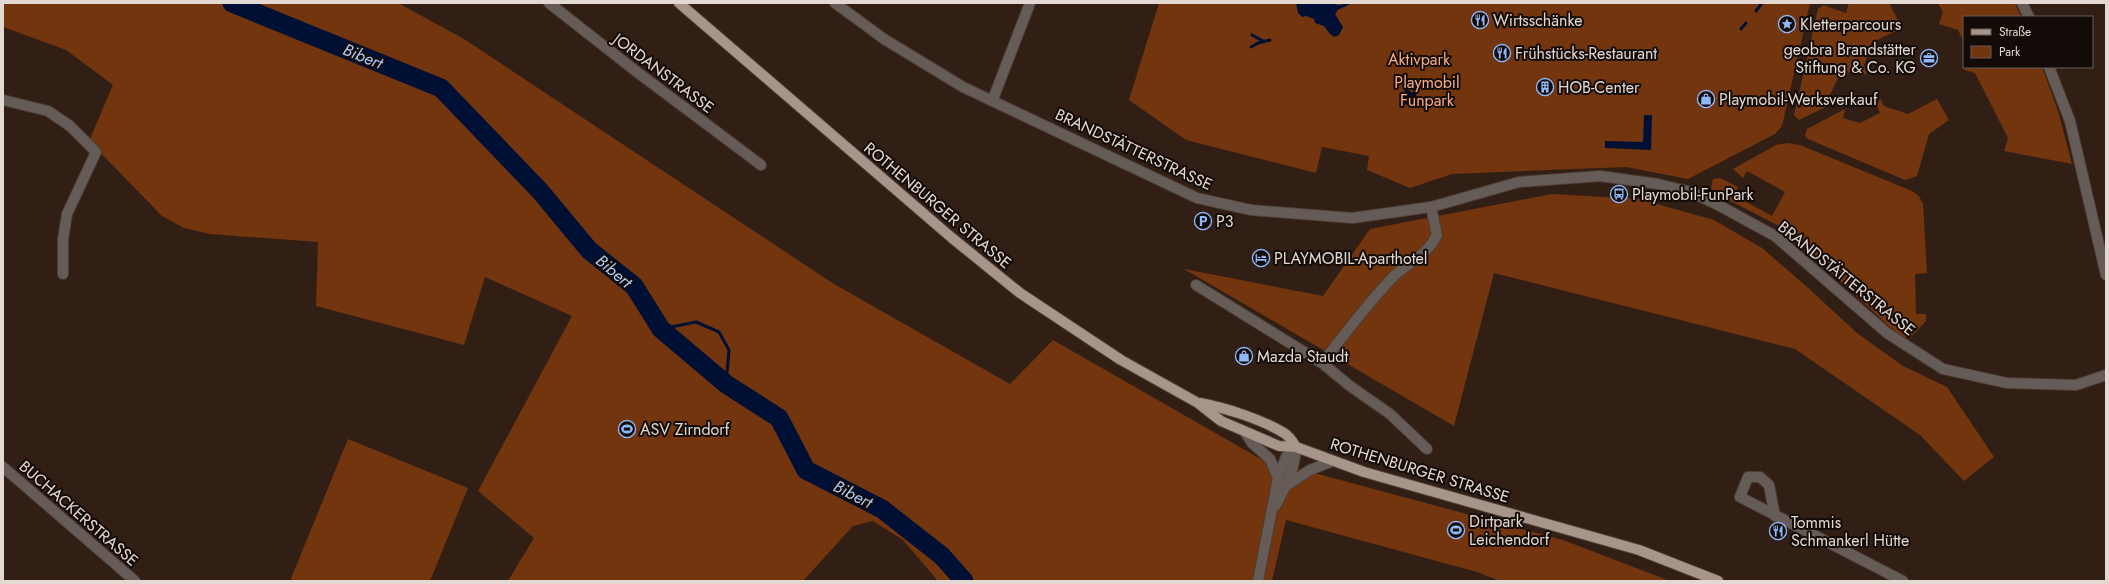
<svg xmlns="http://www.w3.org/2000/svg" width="2109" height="584" viewBox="0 0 2109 584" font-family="Jost,sans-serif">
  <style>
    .green { fill: #72350e }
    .water { fill: #001035 }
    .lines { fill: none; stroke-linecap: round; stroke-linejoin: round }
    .stream { stroke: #001035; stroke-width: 3 }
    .river { stroke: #001035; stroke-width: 19 }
    .minor-casing { stroke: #4e3d34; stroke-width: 12 }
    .major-casing { stroke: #4e3d34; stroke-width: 12 }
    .minor { stroke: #655c57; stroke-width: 10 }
    .major { stroke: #a7948a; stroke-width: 10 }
    .labels { text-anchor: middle; stroke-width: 4; stroke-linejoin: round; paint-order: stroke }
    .poi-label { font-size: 16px; fill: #e4d8d2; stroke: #130b07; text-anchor: start }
    .park-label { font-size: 16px; fill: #f7ac85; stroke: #130b07 }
    .street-label { font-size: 16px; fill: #e4d8d2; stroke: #130b07 }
    .water-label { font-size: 17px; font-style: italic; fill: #abcafb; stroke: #130b07 }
  </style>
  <rect width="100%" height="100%" fill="#311f16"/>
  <g class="green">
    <path d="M3 3H398L464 39 834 284 1010 384 1053 340 1259 458 1563 540 1670 581H1500L1477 572 1286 520 1272 581H938L903 540 873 521 853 526 803 581H508L534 538 478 491 572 316 485 277 464 345 316 306 318 242 210 234 184 228 162 216 89 141 113 85 66 50 3 27Z"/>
    <path d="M1159 3H1810L1782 126 1775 134 1688 179 1626 167 1452 174 1410 188 1367 170 1369 156 1322 147 1316 173 1186 140 1129 100Z"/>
    <path d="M1849 3H1889L1902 28 1871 43 1864 66 1867 74H1861L1857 68 1838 78 1830 95 1839 99 1838 101 1799 120 1794 115 1818 9 1823 5 1846 13Z"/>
    <path d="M1938 3H2015L2021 17H1964V42L1958 30 1939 24 1943 12Z"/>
    <path d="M1965 67H2042L2058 111 2072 164 2004 151 2008 138 1975 73 1964 70Z"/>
    <path d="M1880 98 1884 106 1908 114 1937 99 1949 120 1929 134 1917 176 1905 180 1808 139 1805 136 1807 129 1843 110H1845L1843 118 1860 123 1880 113 1877 106Z"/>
    <path d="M1787 143 1800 145 1912 191 1919 196 1923 204 1927 273 1915 274 1916 314H1926V321L1910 338 1902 337 1891 328 1783 228 1715 193 1711 188 1713 179 1720 178 1738 187 1734 195 1772 216 1785 192 1747 171 1743 178 1733 169 1776 145Z"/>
    <path d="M1552 194 1639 199 1714 220 1762 248 1806 286 1857 333 1903 366 1947 387 1994 457 1964 481 1920 435 1795 349 1494 273 1454 426 1184 269 1323 296 1370 229Z"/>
    <path d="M348 439 468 488 430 581H290Z"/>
  </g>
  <g class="water">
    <path d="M1296 3H1335L1337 5 1352 3 1338 10 1335 14 1343 27 1339 35 1334 37 1330 34 1324 26 1315 23 1314 19 1306 16 1302 17 1298 13Z"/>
    <path d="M1406 89 1416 94 1417 104 1414 106 1410 104 1403 105 1399 98Z"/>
    <path d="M1644 115H1652L1651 150 1605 148V141L1643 142Z"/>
  </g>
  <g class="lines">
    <g class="stream">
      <path d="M1756 11 1762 3"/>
      <path d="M1741 29 1746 23"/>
      <path d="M1252 35 1263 41"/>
      <path d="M1251 47 1258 43 1270 40"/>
      <path d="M661 329 696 322 719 332 729 350 726 384"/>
    </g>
    <path class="river" d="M232 3 441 88 540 191 589 250 634 286 661 329 726 384 779 418 806 470 882 509 942 556 964 581"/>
    <g class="minor-casing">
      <g id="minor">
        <path d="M549 3 637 72 761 165"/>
        <path d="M835 3 884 39 963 87 1197 198 1251 210 1352 218 1431 207 1519 182 1600 176 1658 184 1691 192 1720 206 1775 236 1887 333 1943 369 2007 383 2076 385 2106 375"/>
        <path d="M2022 3 2029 17"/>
        <path d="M2049 67 2070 121 2106 275"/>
        <path d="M993 99 1030 3"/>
        <path d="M3 100 48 111 70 126 96 152 67 214 63 239V274"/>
        <path d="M1196 285 1322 363"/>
        <path d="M1245 432 1252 443 1270 459 1278 478"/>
        <path d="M1427 449 1390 414 1350 386 1322 363C1345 334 1367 304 1393 277 1409 261 1426 257 1437 235L1431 207"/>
        <path d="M3 467 135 581"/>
        <path d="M1287 485 1310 470 1333 461"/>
        <path d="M1276 505C1286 486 1295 469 1296 447"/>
        <path d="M1775 516 1769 485 1760 477H1748L1740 497 1903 581"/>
        <path d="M1258 581 1278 478 1286 457 1296 447"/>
      </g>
    </g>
    <g class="major-casing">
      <g id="major">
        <path d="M679 3 952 238 1020 293 1121 360 1198 403 1221 421 1279 446 1296 447 1364 472 1639 550 1718 581"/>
        <path d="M1200 403C1226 408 1261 419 1284 433 1289 436 1293 442 1296 447"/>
      </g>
    </g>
    <use href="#minor" class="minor"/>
    <use href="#major" class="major"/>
  </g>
  <defs>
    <g id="restaurant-ring" transform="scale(0.9)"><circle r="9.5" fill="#130b07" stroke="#8eb9fc" stroke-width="1.5"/><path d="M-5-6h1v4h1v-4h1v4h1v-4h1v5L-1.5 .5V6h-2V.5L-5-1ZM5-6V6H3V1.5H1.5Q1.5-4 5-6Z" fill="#8eb9fc"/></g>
    <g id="sight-ring" transform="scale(0.9)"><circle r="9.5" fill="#130b07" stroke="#8eb9fc" stroke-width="1.5"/><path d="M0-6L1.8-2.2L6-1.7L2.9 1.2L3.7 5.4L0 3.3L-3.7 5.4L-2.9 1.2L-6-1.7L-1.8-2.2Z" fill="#8eb9fc"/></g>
    <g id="office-ring" transform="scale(0.9)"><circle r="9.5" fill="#130b07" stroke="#8eb9fc" stroke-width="1.5"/><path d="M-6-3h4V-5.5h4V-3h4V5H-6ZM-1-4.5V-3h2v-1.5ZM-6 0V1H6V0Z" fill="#8eb9fc"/></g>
    <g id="building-ring" transform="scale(0.9)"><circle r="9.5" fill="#130b07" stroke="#8eb9fc" stroke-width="1.5"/><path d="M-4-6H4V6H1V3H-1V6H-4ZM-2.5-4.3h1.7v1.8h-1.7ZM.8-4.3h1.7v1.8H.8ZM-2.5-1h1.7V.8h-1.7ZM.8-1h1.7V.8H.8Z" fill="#8eb9fc"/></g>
    <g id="shop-ring" transform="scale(0.9)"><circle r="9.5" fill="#130b07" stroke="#8eb9fc" stroke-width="1.5"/><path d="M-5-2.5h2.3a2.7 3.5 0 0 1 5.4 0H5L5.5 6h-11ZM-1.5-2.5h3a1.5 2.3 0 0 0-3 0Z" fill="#8eb9fc"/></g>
    <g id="bus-ring" transform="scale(0.9)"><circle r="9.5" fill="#130b07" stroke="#8eb9fc" stroke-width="1.5"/><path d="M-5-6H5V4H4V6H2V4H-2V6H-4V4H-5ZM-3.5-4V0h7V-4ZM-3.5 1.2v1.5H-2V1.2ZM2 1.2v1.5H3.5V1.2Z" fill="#8eb9fc"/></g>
    <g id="parking-ring" transform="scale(0.9)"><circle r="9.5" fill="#130b07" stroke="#8eb9fc" stroke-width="1.5"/><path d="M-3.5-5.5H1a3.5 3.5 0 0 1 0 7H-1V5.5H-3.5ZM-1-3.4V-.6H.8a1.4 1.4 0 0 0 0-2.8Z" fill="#8eb9fc"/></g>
    <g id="hotel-ring" transform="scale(0.9)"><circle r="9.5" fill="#130b07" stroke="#8eb9fc" stroke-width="1.5"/><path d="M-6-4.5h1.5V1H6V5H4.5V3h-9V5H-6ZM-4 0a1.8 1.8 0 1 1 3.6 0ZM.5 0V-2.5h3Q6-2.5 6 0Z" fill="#8eb9fc"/></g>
    <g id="stadium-ring" transform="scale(0.9)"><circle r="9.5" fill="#130b07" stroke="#8eb9fc" stroke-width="1.5"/><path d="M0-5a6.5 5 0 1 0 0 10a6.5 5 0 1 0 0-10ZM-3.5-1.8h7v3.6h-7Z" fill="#8eb9fc"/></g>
  </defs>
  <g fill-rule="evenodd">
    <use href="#restaurant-ring" x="1480" y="20"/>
    <use href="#sight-ring" x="1787" y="24"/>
    <use href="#restaurant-ring" x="1502" y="53"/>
    <use href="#office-ring" x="1929" y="58"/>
    <use href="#building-ring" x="1545" y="87"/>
    <use href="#shop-ring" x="1706" y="99"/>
    <use href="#bus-ring" x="1619" y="194"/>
    <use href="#parking-ring" x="1203" y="221"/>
    <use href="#hotel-ring" x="1261" y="258"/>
    <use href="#shop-ring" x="1244" y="356"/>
    <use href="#stadium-ring" x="627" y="429"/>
    <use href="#stadium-ring" x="1456" y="530"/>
    <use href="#restaurant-ring" x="1778" y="531"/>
  </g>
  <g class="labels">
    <g class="poi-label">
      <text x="1493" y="26">Wirtsschänke</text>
      <text x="1800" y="30">Kletterparcours</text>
      <text x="1916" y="55" text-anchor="end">geobra Brandstätter<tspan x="1916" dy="18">Stiftung &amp; Co. KG</tspan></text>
      <text x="1515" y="59">Frühstücks-Restaurant</text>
      <text x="1558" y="93">HOB-Center</text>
      <text x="1719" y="105">Playmobil-Werksverkauf</text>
      <text x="1632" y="200">Playmobil-FunPark</text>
      <text x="1216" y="227">P3</text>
      <text x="1274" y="264">PLAYMOBIL-Aparthotel</text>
      <text x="1257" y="362">Mazda Staudt</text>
      <text x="640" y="435">ASV Zirndorf</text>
      <text x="1469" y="527">Dirtpark<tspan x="1469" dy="18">Leichendorf</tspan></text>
      <text x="1791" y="528">Tommis<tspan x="1791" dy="18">Schmankerl Hütte</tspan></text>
    </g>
    <g class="park-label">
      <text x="1419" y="65">Aktivpark</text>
      <text x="1427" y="88">Playmobil<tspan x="1427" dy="18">Funpark</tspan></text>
    </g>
    <g class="street-label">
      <text transform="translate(664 73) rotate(37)" y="6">JORDANSTRASSE</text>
      <text transform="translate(1134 149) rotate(25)" y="6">BRANDSTÄTTERSTRASSE</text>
      <text transform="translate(938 205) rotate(40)" y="6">ROTHENBURGER STRASSE</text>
      <text transform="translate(1847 278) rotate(39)" y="6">BRANDSTÄTTERSTRASSE</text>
      <text transform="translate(1420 470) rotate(17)" y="6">ROTHENBURGER STRASSE</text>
      <text transform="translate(79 513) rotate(41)" y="6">BUCHACKERSTRASSE</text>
    </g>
    <g class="water-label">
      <text transform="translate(363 56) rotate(22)" y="6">Bibert</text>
      <text transform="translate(614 271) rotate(40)" y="6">Bibert</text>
      <text transform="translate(853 494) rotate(27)" y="6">Bibert</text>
    </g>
  </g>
  <rect width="2109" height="584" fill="none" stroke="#e4d8d2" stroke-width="8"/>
  <rect x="1963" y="16" width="130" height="52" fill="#130b07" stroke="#675d58"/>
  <rect x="1971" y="29" width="20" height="6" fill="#a7948a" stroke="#675d58"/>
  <text x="1999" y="36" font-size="12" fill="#e4d8d2">Straße</text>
  <rect x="1971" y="46" width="20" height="12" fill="#72350e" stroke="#675d58"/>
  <text x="1999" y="56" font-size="12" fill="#e4d8d2">Park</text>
</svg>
